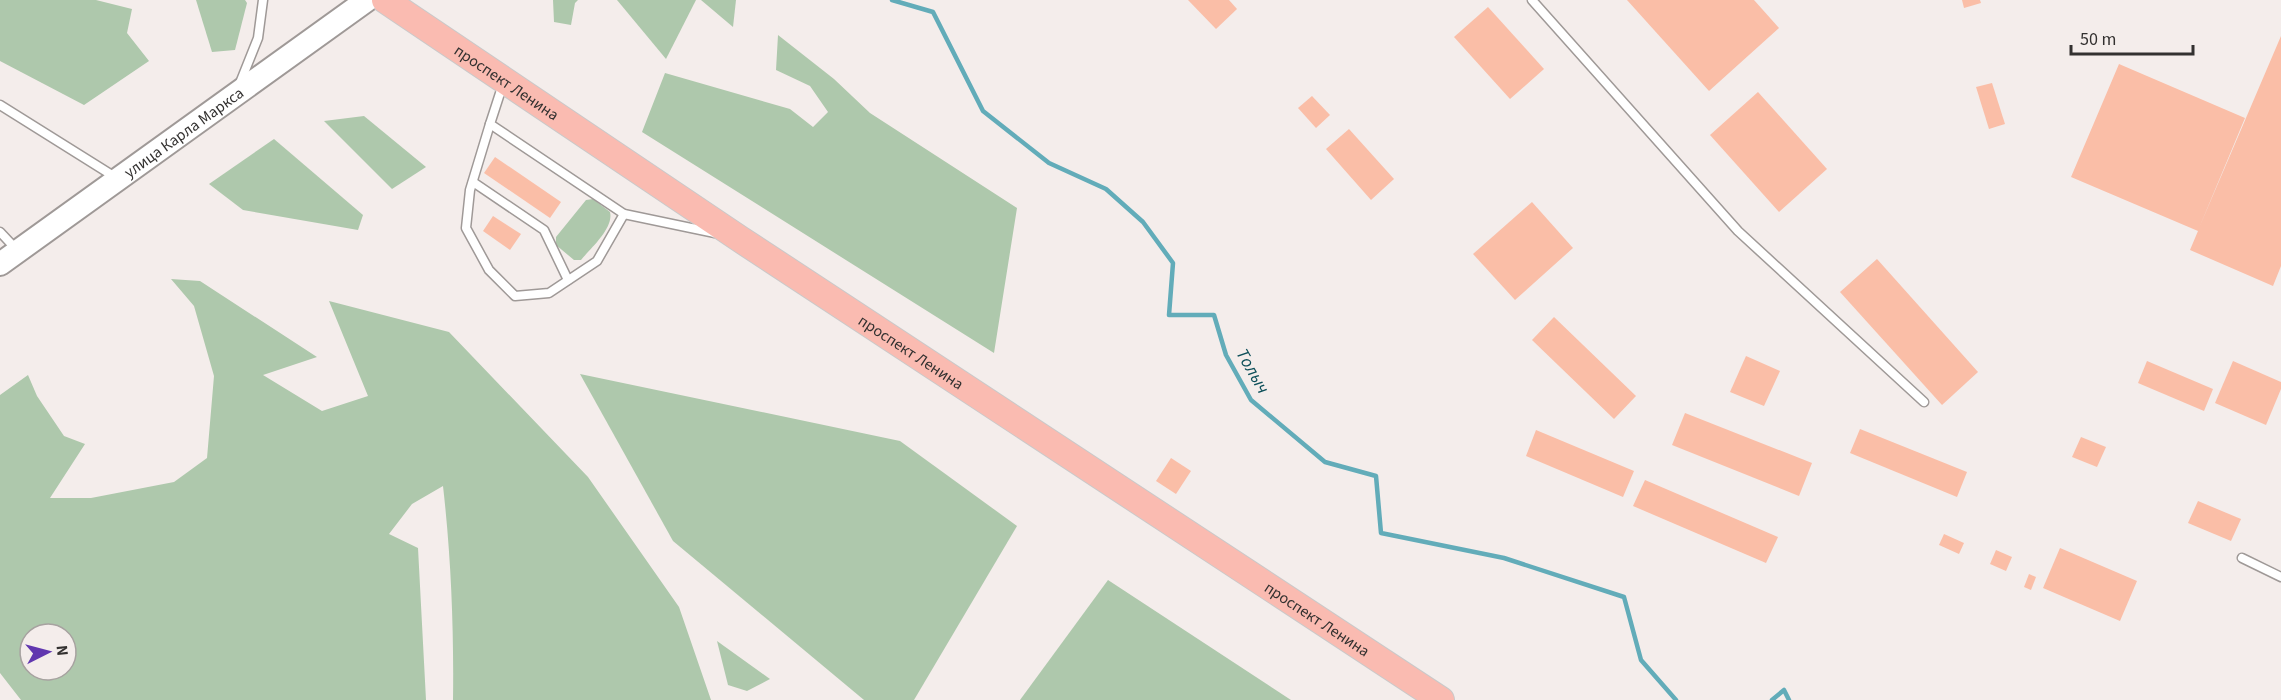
<svg xmlns="http://www.w3.org/2000/svg" width="2281" height="700" viewBox="0 0 2281 700" font-family="'Source Sans 3',sans-serif">
  <style>
    .green { fill: #aec8ac; fill-rule: evenodd }
    .lines { fill: none; stroke-linecap: round; stroke-linejoin: round }
    .stream { stroke: #62acb9; stroke-width: 4.5 }
    .building { fill: #fabea7 }
    .lane-casing { stroke: #9f9997; stroke-width: 11 }
    .secondary-casing { stroke: #9f9997; stroke-width: 26 }
    .primary-casing { stroke: #cac9c9; stroke-width: 28 }
    .lane { stroke: #fff; stroke-width: 8 }
    .secondary { stroke: #fff; stroke-width: 22 }
    .primary { stroke: #fabbb1; stroke-width: 26 }
    .labels { text-anchor: middle; stroke-width: 4.5; stroke-linejoin: round; paint-order: stroke }
    .street-label { font-size: 16px; fill: #333130; stroke: #f4edeb }
    .water-label { font-size: 18px; font-style: italic; fill: #0d4f59; stroke: #f4edeb }
  </style>
  <rect width="100%" height="100%" fill="#f4edeb"/>
  <g class="green">
    <path d="M0 0H96L132 9 127 33 149 61 84 105 0 61Z"/>
    <path d="M196 0H245L247 3 235 50 212 52Z"/>
    <path d="M553 0H578L575 3 571 25 554 22Z"/>
    <path d="M617 0H696L666 59Z"/>
    <path d="M701 0H736L733 27Z"/>
    <path d="M778 35 834 79 870 113 1017 208 994 353 642 132 665 73 790 109 813 127 828 112 810 86 776 70Z"/>
    <path d="M364 116 426 167 392 189 324 121Z"/>
    <path d="M274 139 363 215 358 230 243 210 209 184Z"/>
    <path d="M593 199 610 212C614 228 591 248 581 260H574L556 245V237L586 200Z"/>
    <path d="M171 279 200 281 317 357 263 375 322 411 368 396 329 301 449 332 588 477 679 607 711 700H453C454 629 451 556 443 486L412 504 389 534 418 548 426 700H21L0 673V395L28 375 37 396 64 436 85 444 50 498H91L174 482 207 458 214 376 194 306ZM30 634H66V670H30Z"/>
    <path d="M580 374 900 441 1017 526 914 700H864L673 541Z"/>
    <path d="M1108 580 1291 700H1020Z"/>
    <path d="M717 641 770 679 747 691 728 685Z"/>
  </g>
  <g class="lines">
    <g class="stream">
      <path d="M892 0 933 12 983 111 1049 163 1106 189 1143 222 1173 263 1169 315H1214L1226 355 1251 400 1325 462 1376 476 1381 533 1504 558 1624 597 1641 660 1676 700"/>
      <path d="M1772 700 1784 690 1789 700"/>
    </g>
  </g>
  <g class="building">
    <path d="M1188 0H1229L1237 9 1216 29Z"/>
    <path d="M1627 0H1754L1779 28 1709 91Z"/>
    <path d="M1962 0H1980L1981 3 1964 8Z"/>
    <path d="M1488 7 1544 69 1510 99 1454 37Z"/>
    <path d="M2281 36V266L2273 286 2190 250 2198 231 2071 177 2119 64 2245 118 2199 228Z"/>
    <path d="M1992 83 2005 124 1989 129 1976 87Z"/>
    <path d="M1758 92 1827 169 1779 212 1710 135Z"/>
    <path d="M1312 96 1330 115 1316 128 1298 108Z"/>
    <path d="M1349 129 1394 179 1371 200 1326 149Z"/>
    <path d="M495 157 561 202 550 218 484 173Z"/>
    <path d="M1532 202 1573 248 1515 300 1473 254Z"/>
    <path d="M493 216 521 234 510 250 483 231Z"/>
    <path d="M1877 259 1978 372 1942 405 1840 292Z"/>
    <path d="M1554 317 1636 396 1614 419 1532 340Z"/>
    <path d="M1746 356 1780 371 1764 406 1730 392Z"/>
    <path d="M2147 361 2213 389 2204 411 2138 383Z"/>
    <path d="M2233 361 2281 382V389L2266 425 2215 403Z"/>
    <path d="M1685 413 1812 463 1799 496 1672 445Z"/>
    <path d="M1860 429 1967 472 1957 497 1850 453Z"/>
    <path d="M1536 430 1634 471 1623 497 1526 456Z"/>
    <path d="M2081 437 2106 447 2097 467 2072 457Z"/>
    <path d="M1171 458 1191 471 1176 494 1156 481Z"/>
    <path d="M1645 480 1778 537 1766 563 1633 506Z"/>
    <path d="M2198 501 2241 519 2231 541 2188 523Z"/>
    <path d="M1944 534 1964 543 1959 554 1939 545Z"/>
    <path d="M2060 548 2137 581 2120 621 2043 588Z"/>
    <path d="M1996 550 2012 557 2006 571 1990 564Z"/>
    <path d="M2029 574 2036 577 2031 590 2024 587Z"/>
  </g>
  <g class="lines">
    <g class="lane-casing">
      <g id="lane">
        <path d="M1532 0 1738 231 1924 402"/>
        <path d="M240 83 258 38 263 0"/>
        <path d="M503 84 490 124 624 214 715 233"/>
        <path d="M0 105 115 177"/>
        <path d="M490 124 470 190 466 228 489 270 515 296 549 293 597 261 624 214"/>
        <path d="M473 182 544 230 568 280"/>
        <path d="M0 232 16 249"/>
        <path d="M2242 558 2281 577"/>
      </g>
    </g>
    <g class="secondary-casing">
      <g id="secondary">
        <path id="s1" d="M0 264 367 0"/>
      </g>
    </g>
    <g class="primary-casing">
      <g id="primary">
        <path id="s2" d="M385 0 740 239 1441 700"/>
      </g>
    </g>
    <use href="#lane" class="lane"/>
    <use href="#secondary" class="secondary"/>
    <use href="#primary" class="primary"/>
  </g>
  <g class="labels">
    <g class="street-label">
      <text dy="6" stroke="none"><textPath href="#s2" startOffset="147">проспект Ленина</textPath></text>
      <text dy="6" stroke="none"><textPath href="#s1" startOffset="226">улица Карла Маркса</textPath></text>
      <text dy="6" stroke="none"><textPath href="#s2" startOffset="633">проспект Ленина</textPath></text>
      <text dy="6" stroke="none"><textPath href="#s2" startOffset="1119">проспект Ленина</textPath></text>
    </g>
    <g class="water-label">
      <text transform="translate(1253 371) rotate(60)" y="6">Толыч</text>
    </g>
  </g>
  <g transform="translate(48 652) rotate(84)"><circle r="28" fill="#f4edeb" stroke="#a7a2a0" stroke-width="1.5"/>
  <path d="M0-4.5L10 22L0 15L-10 22Z" fill="#6137af"/>
  <text y="-9" font-size="16" font-weight="bold" text-anchor="middle" fill="#333130">N</text>
  </g>
  <path d="M2071 45v9h122v-9" fill="none" stroke="#333130" stroke-width="3"/>
  <text x="2080" y="45" font-size="18" fill="#333130" stroke="#f4edeb" stroke-width="4.5" paint-order="stroke">50 m</text>
</svg>
